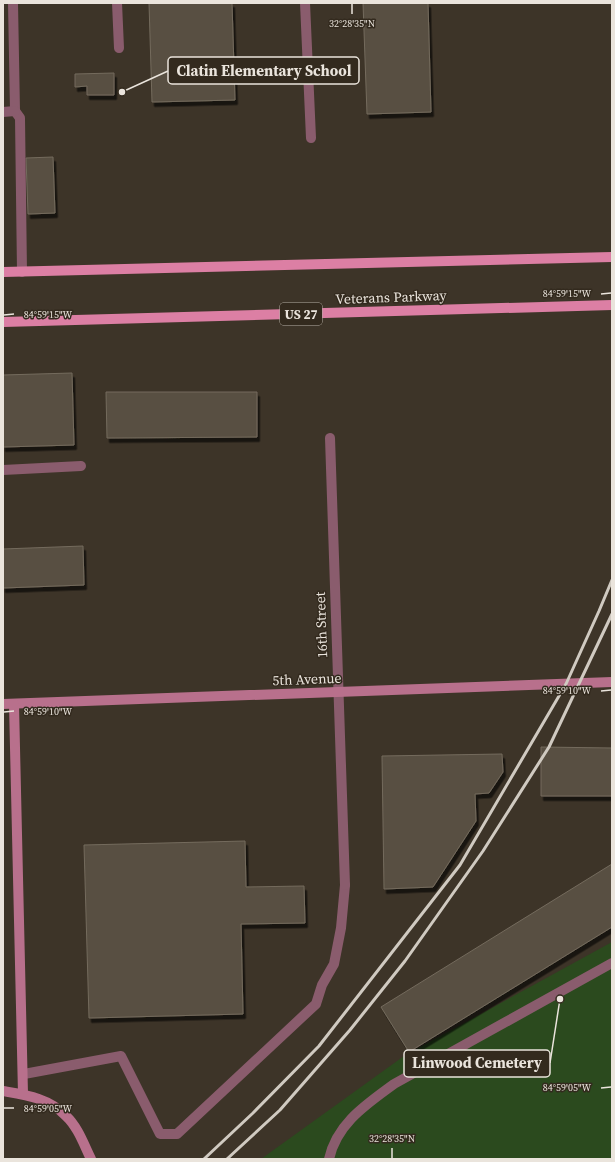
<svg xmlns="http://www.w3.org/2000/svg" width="615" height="1162" viewBox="0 0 615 1162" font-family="'Source Serif 4',serif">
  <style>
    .green { fill: #2b4a1e }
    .building { fill: #584f42; stroke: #746b5d; filter: url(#shadow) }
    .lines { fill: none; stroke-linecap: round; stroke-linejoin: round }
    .lane { stroke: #8a5c6d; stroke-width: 10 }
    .street { stroke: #8a5c6d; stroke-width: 10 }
    .secondary { stroke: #b8708c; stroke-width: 10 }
    .primary { stroke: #dc7fa4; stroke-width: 10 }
    .rail { stroke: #d0cac1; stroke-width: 3 }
    .ticks { fill: none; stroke: #eae4dc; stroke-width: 1.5 }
    .labels { text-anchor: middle; stroke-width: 3; stroke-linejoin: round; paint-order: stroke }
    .shield { fill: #332a1e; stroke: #b3aca3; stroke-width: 1 }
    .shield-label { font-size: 13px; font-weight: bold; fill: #eae4dc }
    .street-label { font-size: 14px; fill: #eae4dc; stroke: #332a1e }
    .ticks-label { font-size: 10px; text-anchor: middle; fill: #eae4dc; stroke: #332a1e; stroke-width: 3; stroke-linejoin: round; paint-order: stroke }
    .leader { fill: none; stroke: #eae4dc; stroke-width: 1.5 }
    .callout-dot { fill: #eae4dc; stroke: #332a1e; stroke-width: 1.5 }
    .callout { fill: #332a1e; stroke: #eae4dc; stroke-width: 1.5 }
    .callout-label { font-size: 15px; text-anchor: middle; font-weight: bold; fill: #eae4dc }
  </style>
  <defs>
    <filter id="shadow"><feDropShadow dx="2.5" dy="4.5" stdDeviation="0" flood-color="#0009"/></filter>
  </defs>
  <rect width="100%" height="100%" fill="#3d3428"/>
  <path class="green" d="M612 942V1159H261L404 1056Z"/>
  <g class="building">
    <path d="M149 3H232L235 100 152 102Z"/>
    <path d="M363 3H428L431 112 367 114Z"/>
    <path d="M114 73V95H87V86L75 87V74Z"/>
    <path d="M53 157 55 213 28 214 26 158Z"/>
    <path d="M72 373 74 445 3 447V375Z"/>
    <path d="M106 392H257V437L107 438Z"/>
    <path d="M83 546 84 585 3 588V549Z"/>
    <path d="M541 747 612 748V796H541Z"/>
    <path d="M502 754 503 772 489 793 475 794 476 821 433 887 384 889 382 756Z"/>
    <path d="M245 841 246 887 304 886 305 923 241 924 243 1014 89 1018 84 845Z"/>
    <path d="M612 864V927L409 1052 381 1007Z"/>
  </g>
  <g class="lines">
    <g class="lane">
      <path d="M13 3 15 111 20 118 22 272"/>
      <path d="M117 3 119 48"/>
      <path d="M3 112 15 111"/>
      <path d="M3 470 81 466"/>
      <path d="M24 1074 121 1056 160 1134H177L316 1004 322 985 334 964 341 928 345 885"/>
      <path d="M329 1159C337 1123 367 1104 394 1084L612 963"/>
    </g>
    <g class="street">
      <path d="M305 3 311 138"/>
      <path d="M330 438 345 885"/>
    </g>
    <g class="secondary">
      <path d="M3 704 612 682"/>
      <path d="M14 704 23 1094"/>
      <path d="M3 1091C26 1095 49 1098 66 1116 78 1127 84 1145 91 1159"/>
    </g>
    <g class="primary">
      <path d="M3 272 612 257"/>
      <path d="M3 322 612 305"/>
    </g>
    <g class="rail">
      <path d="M204 1159 253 1113 319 1046 460 865 566 684 599 611 612 580"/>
      <path d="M227 1159 280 1110 350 1030 405 961 483 851 549 747 612 614"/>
    </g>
  </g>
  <path class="ticks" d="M352 4V14M601 294 611 293M4 315 14 314M601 691 611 690M4 712 14 711M601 1088 611 1087M4 1108H14M392 1148V1158"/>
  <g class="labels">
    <rect class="shield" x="280" y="303" width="42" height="22" rx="3"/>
    <g class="shield-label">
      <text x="301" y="319">US 27</text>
    </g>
    <g class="street-label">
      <text transform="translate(391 297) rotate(-2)" y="5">Veterans Parkway</text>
      <text transform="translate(321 625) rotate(-92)" y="5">16th Street</text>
      <text transform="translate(307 679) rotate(-2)" y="5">5th Avenue</text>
    </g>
  </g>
  <g class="ticks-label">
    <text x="352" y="27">32°28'35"N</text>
    <text x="567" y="297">84°59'15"W</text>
    <text x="48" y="318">84°59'15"W</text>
    <text x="567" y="694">84°59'10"W</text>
    <text x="48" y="715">84°59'10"W</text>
    <text x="567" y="1091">84°59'05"W</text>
    <text x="48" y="1112">84°59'05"W</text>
    <text x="392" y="1142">32°28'35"N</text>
  </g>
  <path class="leader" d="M122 92L168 71M560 999L550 1063"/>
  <g class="callout-dot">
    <circle cx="122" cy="92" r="4"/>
    <circle cx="560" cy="999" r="4"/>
  </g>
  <g class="callout">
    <rect x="168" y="57" width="191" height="27" rx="4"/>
    <rect x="404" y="1050" width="146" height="27" rx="4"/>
  </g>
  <g class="callout-label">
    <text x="264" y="76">Clatin Elementary School</text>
    <text x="477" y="1068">Linwood Cemetery</text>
  </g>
  <rect width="615" height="1162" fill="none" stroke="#eae4dc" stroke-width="8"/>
</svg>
